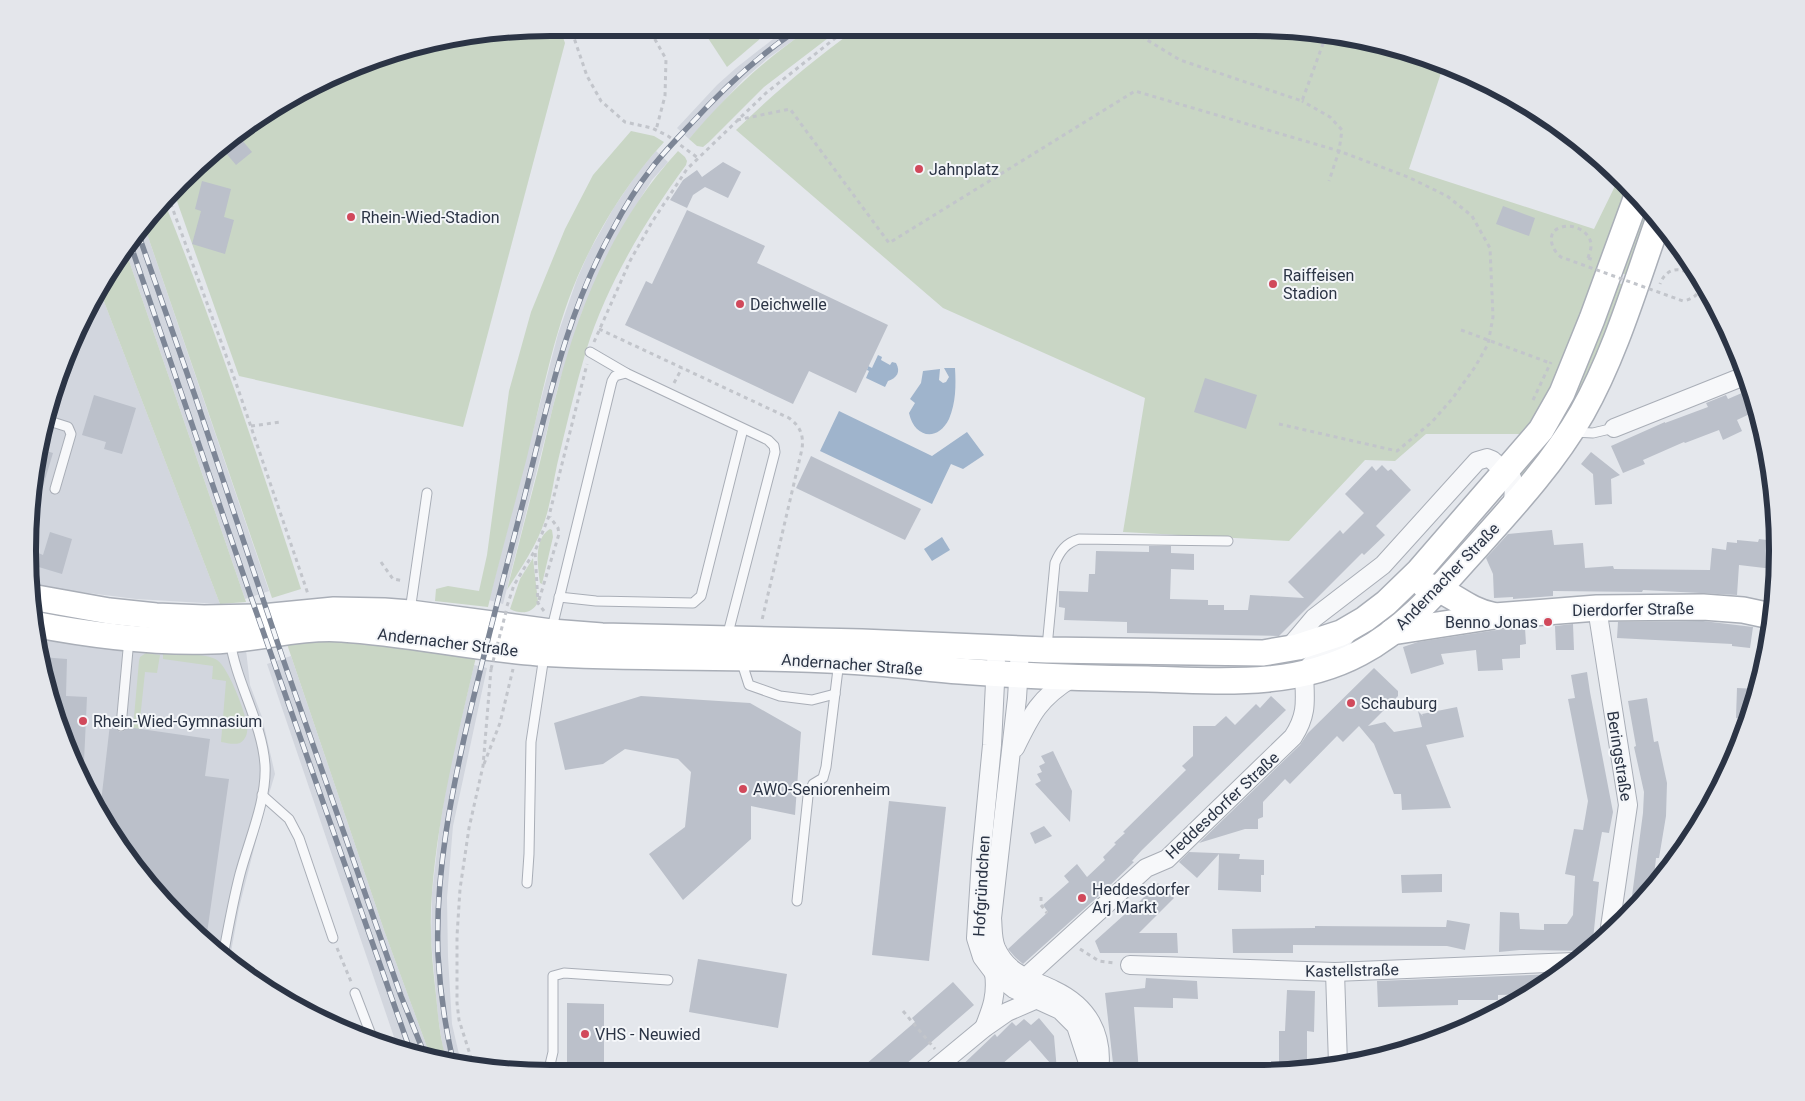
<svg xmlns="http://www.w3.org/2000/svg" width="1805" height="1101" viewBox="0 0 1805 1101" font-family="Roboto,sans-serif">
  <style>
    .built { fill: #d2d6de }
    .green { fill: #c9d6c5 }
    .water { fill: #9fb4cc }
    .building { fill: #bbc0ca }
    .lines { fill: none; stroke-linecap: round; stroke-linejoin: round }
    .lane-casing { stroke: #a9aeb7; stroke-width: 11 }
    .street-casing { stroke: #a9aeb7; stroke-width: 20 }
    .secondary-casing { stroke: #a9aeb7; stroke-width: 28 }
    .path { stroke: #c2c5cb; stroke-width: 3; stroke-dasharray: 4 4; stroke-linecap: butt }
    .lane { stroke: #f7f8fa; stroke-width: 9 }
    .street { stroke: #f7f8fa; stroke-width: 18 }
    .secondary { stroke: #fff; stroke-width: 25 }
    .rail-casing { stroke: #7d8696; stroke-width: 5.5 }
    .rail { stroke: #f4f6f9; stroke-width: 4; stroke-dasharray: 11; stroke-linecap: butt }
    .path-bridge { stroke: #c2c5cb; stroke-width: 3; stroke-dasharray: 4 4; stroke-linecap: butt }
    .poi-dot { fill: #d1495b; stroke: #f4f6f9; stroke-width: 2 }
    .labels { text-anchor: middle; stroke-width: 4; stroke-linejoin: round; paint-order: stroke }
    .poi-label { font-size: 16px; fill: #2b3445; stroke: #f4f6f9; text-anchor: start }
    .street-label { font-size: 16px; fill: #2b3445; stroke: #f4f6f9 }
    .rim { fill: none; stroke: #2b3445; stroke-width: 6 }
  </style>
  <rect width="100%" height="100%" fill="#e4e7ec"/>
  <g class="built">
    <path d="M782 32H805L767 59 743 80 689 139 677 128 717 85 736 68Z"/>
    <path d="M656 151 668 162 652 180 628 218 605 260 582 312 558 387 503 604 489 600 558 334 577 279 589 252 613 209 638 172Z"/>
    <path d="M144 225 269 591 245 599 125 249Z"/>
    <path d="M100 291 103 299 220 604 136 599 49 588 30 582 28 550 32 482 55 383Z"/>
    <path d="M35 632 246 650 250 685 262 717 275 774 261 821 239 908 229 963 135 869 82 782 55 718Z"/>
    <path d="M291 656 385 933 430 1055 398 1046 395 1040 267 664Z"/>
    <path d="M474 665 487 668 453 826 447 898 448 957 452 1024 461 1063 446 1059 443 1049 438 1017 431 939 432 893 440 824 449 771Z"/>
  </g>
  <g class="green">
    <path d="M482 32H561L565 43 463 427 239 376 173 190 180 181 232 135 319 82 383 55Z"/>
    <path d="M704 32H768L727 67Z"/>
    <path d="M805 32H836L764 87 709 142 703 147 697 146 689 139C725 97 760 63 805 32Z"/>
    <path d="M852 32H1322L1444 64 1409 169 1594 229 1616 184 1617 177 1630 189 1583 311 1529 434H1426L1395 461 1365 460 1289 541 1123 532 1145 398 943 308 736 130C773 94 811 62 852 32Z"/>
    <path d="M631 131 654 136 664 142C628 181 598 229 577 278 553 335 542 397 527 457 514 507 500 557 488 607L435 601 436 589 448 586 479 591 487 555 509 391 531 312 565 229 593 175Z"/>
    <path d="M678 151 685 157 687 161 686 165C645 221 607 284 586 351 575 388 566 427 557 465 553 483 551 502 545 520 537 545 521 568 507 590 518 547 529 504 540 462 546 437 551 412 558 388 580 302 617 217 678 151Z"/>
    <path d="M1642 200 1653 212 1630 276 1615 271Z"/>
    <path d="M164 201C215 328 259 459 301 589L272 598 144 225Z"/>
    <path d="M125 249 245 599 246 602 220 604 103 299 100 291 116 260Z"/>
    <path d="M1612 281 1627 286 1585 391 1518 489 1515 474Z"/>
    <path d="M550 529 552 530 553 537 542 584 540 583C538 566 533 539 550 529Z"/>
    <path d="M533 558 538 602C533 613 521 615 510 609L520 579Z"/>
    <path d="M349 640 476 657C458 735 438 812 432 893 429 927 432 961 436 995 438 1017 440 1038 446 1059L430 1055 385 933 287 644Z"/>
    <path d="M163 652C177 654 206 653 217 660 228 667 246 713 247 726 248 733 246 739 240 743 234 745 227 743 221 742L226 681 212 679 213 666 163 659Z"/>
    <path d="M146 653 160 655 157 673 145 672 139 729 133 728 139 661 140 657Z"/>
  </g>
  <g class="water">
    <path d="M878 355 882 357 881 360 890 365 892 362 896 363C901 372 897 378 888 381L885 387 866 378 869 371 867 370 868 366 872 368Z"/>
    <path d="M944 368H955C956 386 956 402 949 419 937 443 914 437 909 413L915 403 910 399 921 383 923 371 940 369 939 380 943 383 946 382 949 377Z"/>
    <path d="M839 411 932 456 967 432 984 455 963 469 951 464 932 504 820 451Z"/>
    <path d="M942 537 950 550 932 561 924 549Z"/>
  </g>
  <g class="building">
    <path d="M236 133 252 152 236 165 220 146Z"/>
    <path d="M723 162 741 172 728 198 705 187 693 195 687 208 670 200 683 180 697 170 702 177Z"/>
    <path d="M202 181 231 189 224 217 234 220 225 254 192 244 201 211 195 209Z"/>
    <path d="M1503 206 1535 218 1529 236 1496 224Z"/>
    <path d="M687 210 765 246 757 263 888 325 856 393 809 371 793 404 625 325 646 281 652 284Z"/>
    <path d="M1205 378 1257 395 1246 429 1194 412Z"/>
    <path d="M1751 389 1756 411 1737 420 1742 431 1723 440 1719 430 1685 443 1684 442 1643 460 1645 464 1623 473 1611 446 1665 422V423L1708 407 1706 403 1726 395 1728 399Z"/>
    <path d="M94 395 136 408 122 454 104 449 106 442 82 435Z"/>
    <path d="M40 449 53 453 35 513 30 512 32 482Z"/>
    <path d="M1591 452 1620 475 1611 479 1612 504 1595 505 1593 474 1581 464Z"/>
    <path d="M811 456 921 509 905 540 796 488Z"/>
    <path d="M1382 465 1388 471 1391 469 1411 490 1376 526 1385 535 1364 555 1362 553 1279 636 1127 633V622L1064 620 1065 608 1059 607V591L1088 592 1089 574H1095L1096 551 1149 552V546H1171V553L1194 554V570L1171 569 1170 599 1208 600V605H1224V610H1248L1250 595 1304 598 1288 582 1340 530 1343 534 1364 513 1345 494 1372 466 1376 471Z"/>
    <path d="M1552 530 1554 545 1583 543 1585 568 1613 566 1614 569 1710 570 1712 548 1726 550 1727 542 1737 543V540L1758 542 1759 539 1775 541V550L1773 569 1739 565 1737 595 1643 590 1642 592 1553 591V596L1513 599V597L1494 598 1493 574 1486 558 1508 534Z"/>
    <path d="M50 532 72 539 62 574 32 565 36 552 43 555Z"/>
    <path d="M1703 621 1753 627 1750 648 1732 646V644L1617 638 1618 622Z"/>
    <path d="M1573 624 1574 650H1556L1555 626Z"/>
    <path d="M1525 628 1526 644 1520 645V658L1502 659 1503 670 1478 671 1476 650 1441 654 1444 664 1411 674 1403 647 1418 642 1497 630Z"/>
    <path d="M41 657 67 659 66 696 87 697 83 784 55 718Z"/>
    <path d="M1374 668 1398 691V696L1368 726 1385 722 1394 732 1422 727 1418 711 1423 716 1422 714 1457 707 1464 737 1426 745 1451 808 1402 810 1401 794H1394L1374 744 1359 726 1343 742 1337 736 1290 784 1285 779 1263 802V817L1258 819V829H1245L1199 843 1300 745 1308 733Z"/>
    <path d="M1587 672 1590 692 1613 812 1609 833 1602 832 1593 881 1599 882 1592 949 1589 951 1520 950 1499 952 1500 912 1519 913 1520 929 1544 930V924H1567L1573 915 1575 876 1565 874 1574 829 1583 830 1588 801 1568 699 1575 698 1571 675Z"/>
    <path d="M1737 688 1758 689 1747 719 1736 718Z"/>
    <path d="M641 696 750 703 801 732 795 815 751 806V839L683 900 649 854 685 827 691 772 678 759 625 749 603 764 565 770 554 723Z"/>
    <path d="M1271 696 1286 710 1142 850 1132 861 1134 862 1102 893 1023 964 1015 957 1008 949 1048 912 1043 905 1069 882 1064 876 1077 864 1087 877 1105 860 1103 857 1116 844 1114 843 1125 833 1123 832 1186 770 1182 766 1193 756V726H1215L1226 716 1235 725 1256 704 1260 708Z"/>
    <path d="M1647 698 1654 742 1658 741 1667 783 1666 816 1659 858H1656L1653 886 1630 911 1643 813 1644 792 1634 747 1636 746 1628 701Z"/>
    <path d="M110 724 115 725 116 729 120 732 124 731 127 727 210 739 205 776 229 779 206 940 135 869 100 811Z"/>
    <path d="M1053 751 1072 791 1070 822 1035 784 1041 781 1037 774 1042 772 1039 766 1045 763 1041 756Z"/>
    <path d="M889 801 946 807 929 961 872 955Z"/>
    <path d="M1044 826 1052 836 1035 844 1030 833Z"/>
    <path d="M1189 852 1240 854 1239 859 1264 860V875H1261V892L1218 890 1219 854 1197 878 1179 862Z"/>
    <path d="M1442 874V892L1402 893 1401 875Z"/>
    <path d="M1158 883 1174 898 1139 933H1177L1178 953H1100L1095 941 1124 915 1128 907 1137 904Z"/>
    <path d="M1447 920 1470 924 1465 950 1447 946 1293 945V953H1233L1232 929 1315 928V926L1446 927Z"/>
    <path d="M698 959 787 974 778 1028 689 1012Z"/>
    <path d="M1557 974 1530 994 1498 995V1000H1458V1005L1378 1007 1377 981Z"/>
    <path d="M1146 978 1197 981 1198 999 1173 998V1008L1134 1007 1139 1072H1114L1105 993 1145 988Z"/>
    <path d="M953 982 974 1005 898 1071H858L915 1022 912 1018Z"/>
    <path d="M1287 990 1315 991 1314 1032 1307 1031V1069L1279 1072V1031H1285Z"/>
    <path d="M567 1003 604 1004V1070L567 1069Z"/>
    <path d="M1039 1018 1054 1036 1057 1071 1030 1040 994 1071H956L995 1034 997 1037 1012 1022 1016 1026 1024 1019 1031 1025Z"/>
  </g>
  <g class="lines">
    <g class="lane-casing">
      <g id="lane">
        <path d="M590 352 626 373"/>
        <path d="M46 420 68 427 71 434 55 489"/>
        <path d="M1573 432 1593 433 1614 428"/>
        <path d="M559 597 596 601 693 603 701 596 743 429"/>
        <path d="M410 611 427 493"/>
        <path d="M551 632 612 381 615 376 626 373 768 440 774 446 775 452 727 637"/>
        <path d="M1047 647 1055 563C1060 551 1066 543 1079 539L1228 541"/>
        <path d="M741 660 749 685 780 696 812 700 835 694"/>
        <path d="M121 726 129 639"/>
        <path d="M262 795 289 819 299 838 333 938"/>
        <path d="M527 883 529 854 531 742 544 656"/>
        <path d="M797 901 808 796 813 784 823 778 826 767 839 661"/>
        <path d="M223 956C228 929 233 901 240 874 249 840 267 800 265 765 262 722 236 683 230 640"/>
        <path d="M355 993 373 1040"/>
        <path d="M549 1069 553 1052V976L564 973 668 980"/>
      </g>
    </g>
    <g class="street-casing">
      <g id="street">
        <path d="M1614 428 1747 375"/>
        <path d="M1597 608 1628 805 1609 934"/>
        <path d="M1020 650 1017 698 992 918C993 928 992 938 996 948 1008 975 1031 979 1054 990 1088 1006 1104 1034 1099 1072"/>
        <path d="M1287 650 1314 618 1383 565 1477 461 1487 458 1492 460 1512 478 1514 484 1513 506"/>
        <path d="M996 662 992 745 981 859 976 938 982 957 994 973 1014 989 1060 1010 1076 1026 1091 1072"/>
        <path d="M1015 748C1031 715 1039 698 1072 678"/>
        <path d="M1130 965 1335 972 1574 962"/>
        <path d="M1335 972 1338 1064"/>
        <path d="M1025 978 1146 868 1167 859 1293 737C1308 714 1305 700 1304 674 1314 656 1336 650 1347 634"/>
        <path d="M984 1028C992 1008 997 995 994 973"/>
        <path d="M932 1071 984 1028 1007 1012 1037 999"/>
      </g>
    </g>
    <g class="secondary-casing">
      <g id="secondary">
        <path d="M1424 585C1449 589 1465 610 1492 615"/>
        <path d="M31 597 109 611 156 616 204 618 262 617 334 610 384 611 410 613 551 632 602 636 862 642 1047 650 1263 653 1298 647 1341 633 1365 619 1386 603 1419 571 1541 430 1562 393 1592 319 1637 196"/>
        <path d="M33 624C90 635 152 643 211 641 254 640 299 626 342 629 407 633 472 648 538 653 650 660 764 654 876 663 904 665 932 669 960 671 1023 676 1086 678 1148 679 1220 681 1295 688 1360 653 1402 631 1434 595 1465 560 1507 513 1551 467 1582 413 1615 355 1636 283 1658 221"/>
        <path d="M1392 632 1495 616 1597 608 1703 607 1743 610 1771 616"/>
      </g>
    </g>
    <g class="path">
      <path d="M572 32 587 76 601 101 625 122 652 128 668 136 698 158"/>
      <path d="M655 32 653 36 666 59 665 96 656 130"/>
      <path d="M1134 32 1180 60 1302 101 1327 33"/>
      <path d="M737 120 790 109 889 243 1135 91 1339 151 1342 130 1330 117 1302 101"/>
      <path d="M168 196 235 380 308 594"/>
      <path d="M1588 258 1594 260"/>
      <path d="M599 329 789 418C800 426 804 435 802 449L762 620"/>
      <path d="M1461 330 1550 363"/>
      <path d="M594 342 630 261 652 222 687 169 766 93 843 32"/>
      <path d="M674 383 682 368"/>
      <path d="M1533 400 1551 362"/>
      <path d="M1279 424 1397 451 1432 422 1452 399 1475 367 1488 344 1493 317 1490 248 1472 216 1447 196 1408 177 1339 151 1329 181"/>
      <path d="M251 426 281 422"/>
      <path d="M381 562 393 579 404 581"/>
      <path d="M539 600 559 534 558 528 550 517"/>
      <path d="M507 606 514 585 534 552"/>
      <path d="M544 611 538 603 535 551 549 516 587 364"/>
      <path d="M484 764 500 723 513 669"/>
      <path d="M1041 897V905L1047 913"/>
      <path d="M337 948 352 984"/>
      <path d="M1080 949 1099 961 1115 963"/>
      <path d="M903 1011 935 1049"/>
      <path d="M474 1067 459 1020 457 1003V936L460 889 469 828 483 766 491 669"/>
    </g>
    <use href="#lane" class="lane"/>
    <use href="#street" class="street"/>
    <use href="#secondary" class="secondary"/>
    <g class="rail-casing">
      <g id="rail">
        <path d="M138 233 195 396 283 659 401 996 424 1053"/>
        <path d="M130 243 251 597 410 1050"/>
        <path d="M453 1061C445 1026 440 991 438 955 435 872 452 789 471 708 487 642 504 576 521 510 546 414 563 319 612 231 623 210 636 188 651 169 662 154 676 140 689 126 721 91 754 59 794 32"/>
      </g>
    </g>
    <use href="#rail" class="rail"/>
    <g class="path-bridge">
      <path d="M1588 258C1589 254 1591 250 1591 246 1592 233 1574 223 1562 227 1545 231 1551 250 1561 257L1683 301C1724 293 1674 247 1660 284"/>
      <path d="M491 669 507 608"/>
    </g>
  </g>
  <g class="poi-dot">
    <circle cx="919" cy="169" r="5"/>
    <circle cx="351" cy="217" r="5"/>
    <circle cx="1273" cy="284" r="5"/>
    <circle cx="740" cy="304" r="5"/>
    <circle cx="1548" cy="622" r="5"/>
    <circle cx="1351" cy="703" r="5"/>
    <circle cx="83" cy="721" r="5"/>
    <circle cx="743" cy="789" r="5"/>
    <circle cx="1082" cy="898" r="5"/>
    <circle cx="585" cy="1034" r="5"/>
  </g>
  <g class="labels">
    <g class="poi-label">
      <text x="929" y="175">Jahnplatz</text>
      <text x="361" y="223">Rhein-Wied-Stadion</text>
      <text x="1283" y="281">Raiffeisen<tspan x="1283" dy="18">Stadion</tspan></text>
      <text x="750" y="310">Deichwelle</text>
      <text x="1538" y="628" text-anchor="end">Benno Jonas</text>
      <text x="1361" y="709">Schauburg</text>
      <text x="93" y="727">Rhein-Wied-Gymnasium</text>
      <text x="753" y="795">AWO-Seniorenheim</text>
      <text x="1092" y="895">Heddesdorfer<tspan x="1092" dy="18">Arj Markt</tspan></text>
      <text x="595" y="1040">VHS - Neuwied</text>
    </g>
    <g class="street-label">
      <text transform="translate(1447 576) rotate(-46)" y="6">Andernacher Straße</text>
      <text transform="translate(1633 609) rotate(-1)" y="6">Dierdorfer Straße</text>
      <text transform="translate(448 642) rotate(7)" y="6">Andernacher Straße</text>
      <text transform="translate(852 664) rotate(4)" y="6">Andernacher Straße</text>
      <text transform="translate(1620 756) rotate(81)" y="6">Beringstraße</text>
      <text transform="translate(1222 805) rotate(-43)" y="6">Heddesdorfer Straße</text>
      <text transform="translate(981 886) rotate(-87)" y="6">Hofgründchen</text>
      <text transform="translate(1352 970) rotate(-1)" y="6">Kastellstraße</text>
    </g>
  </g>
  <path d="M0 0H1805V1101H0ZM550 36H1255A514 514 0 0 1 1769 550V551A514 514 0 0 1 1255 1065H550A514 514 0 0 1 36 551V550A514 514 0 0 1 550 36Z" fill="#e4e6eb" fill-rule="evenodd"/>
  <path class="rim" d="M550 36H1255A514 514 0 0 1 1769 550V551A514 514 0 0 1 1255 1065H550A514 514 0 0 1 36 551V550A514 514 0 0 1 550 36Z"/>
</svg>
